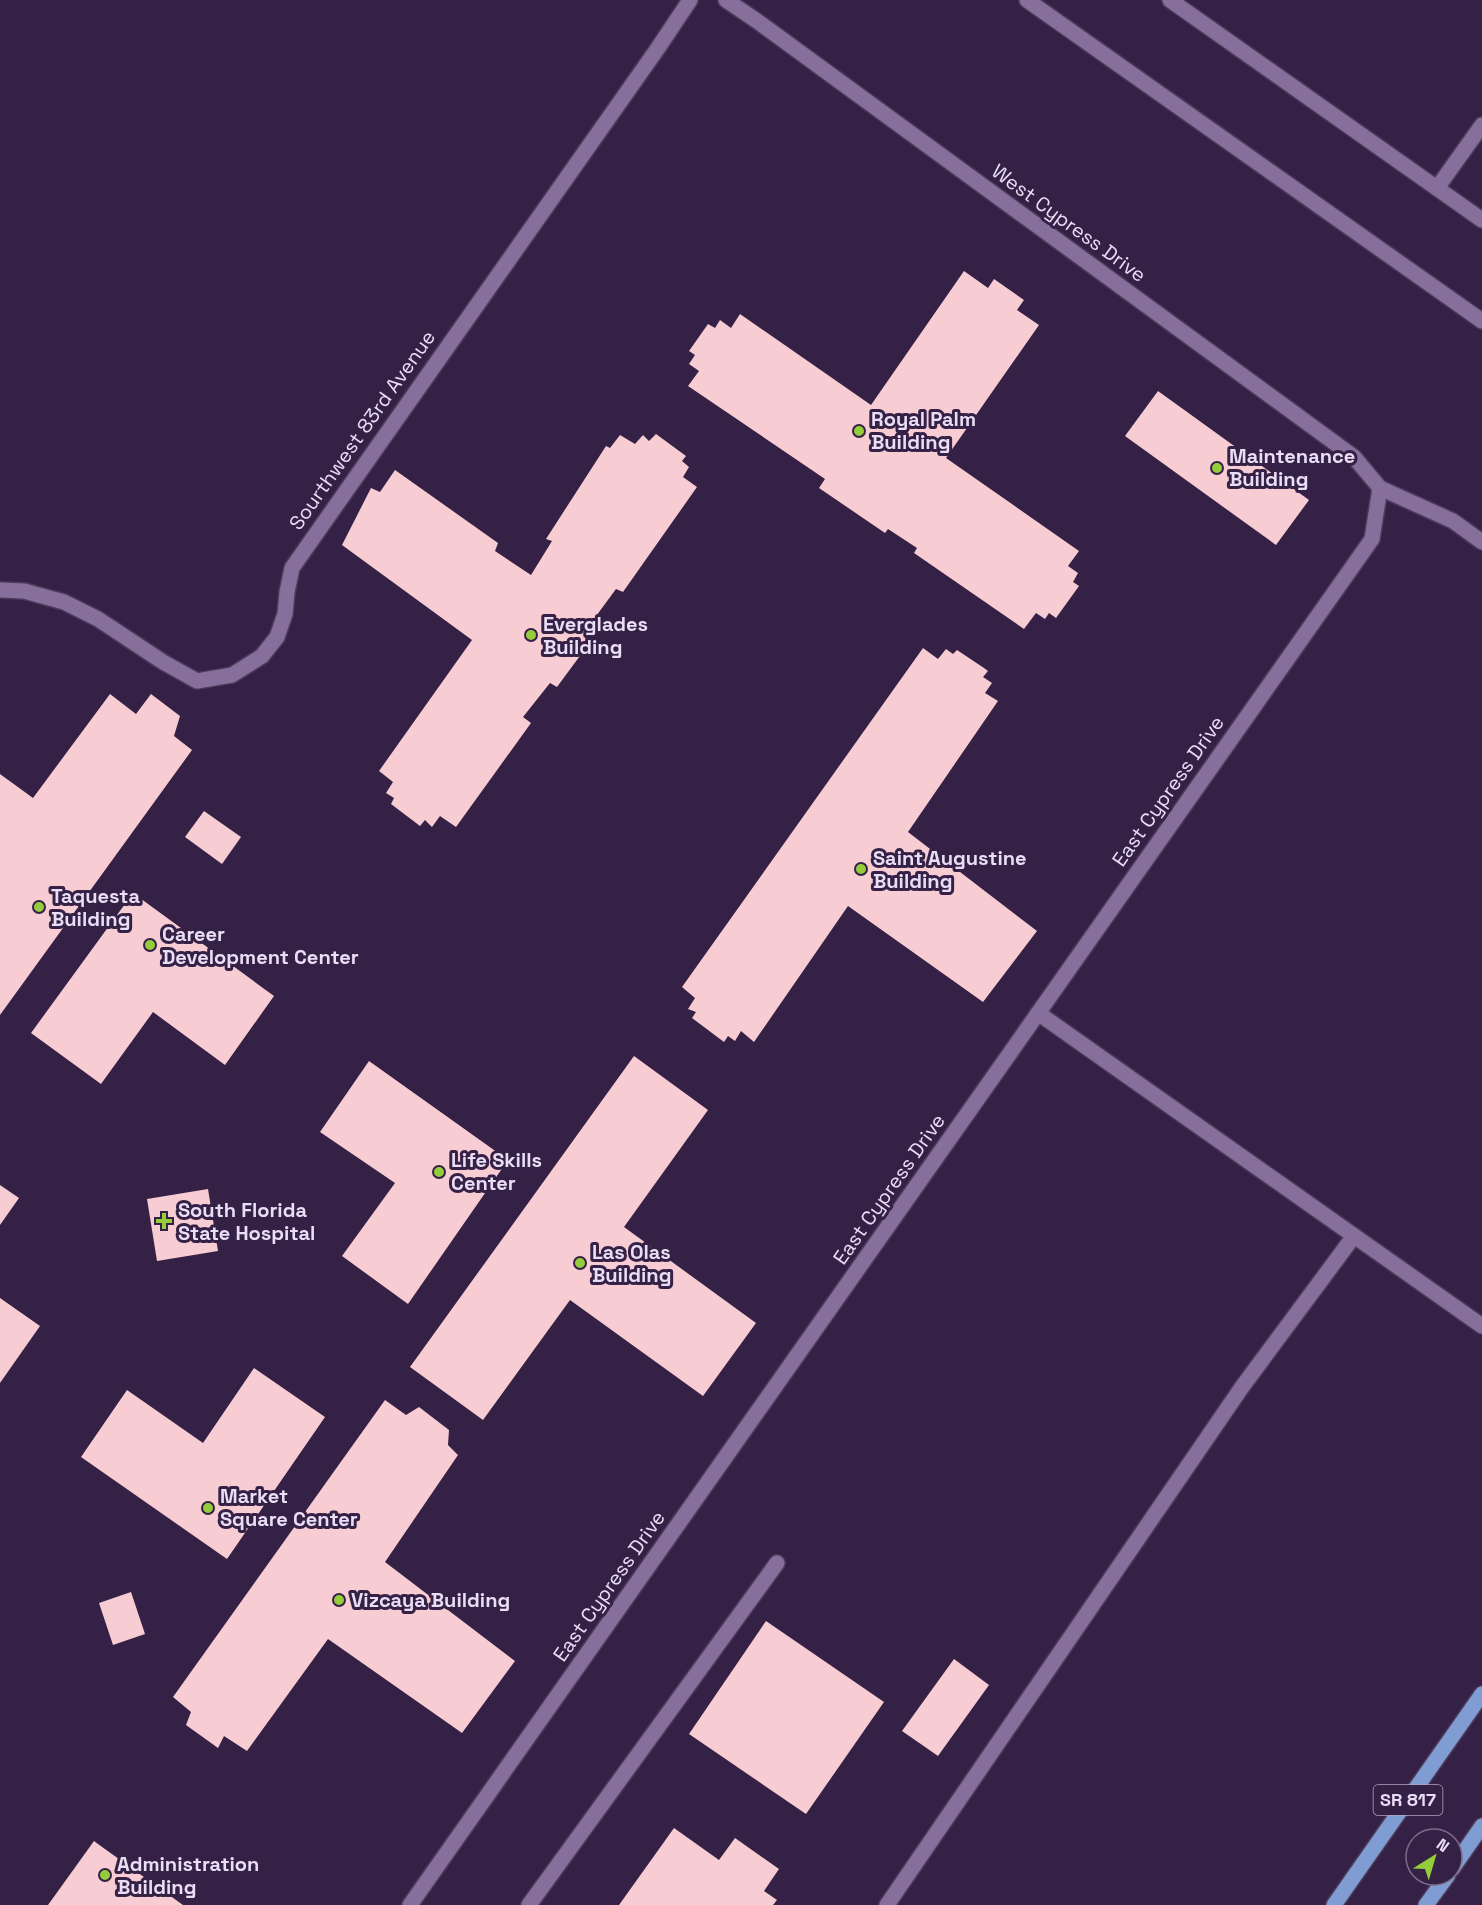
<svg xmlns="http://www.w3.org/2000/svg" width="1482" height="1905" viewBox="0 0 1482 1905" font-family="'Space Grotesk',sans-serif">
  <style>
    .building { fill: #f7ccd2 }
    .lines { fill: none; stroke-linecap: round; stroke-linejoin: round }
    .minor-casing { stroke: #4e3b5c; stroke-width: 18 }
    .major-casing { stroke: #4e3b5c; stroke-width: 18 }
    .minor { stroke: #866f9b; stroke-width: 15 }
    .major { stroke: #7f9dd3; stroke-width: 15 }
    .poi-dot { fill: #95cc3b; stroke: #352046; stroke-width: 2 }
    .labels { text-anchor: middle; stroke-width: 6; stroke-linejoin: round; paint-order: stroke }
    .shield { fill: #352046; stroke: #b4a5c1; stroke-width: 1.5 }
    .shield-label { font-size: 18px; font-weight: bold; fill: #eadef6 }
    .street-label { font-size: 20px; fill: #eadef6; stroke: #352046 }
    .poi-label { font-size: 20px; font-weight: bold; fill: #eadef6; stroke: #352046; text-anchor: start }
  </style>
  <rect width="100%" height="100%" fill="#352046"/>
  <g class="building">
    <path d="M964 271 988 288 994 279 1024 300 1017 310 1039 325 946 458 1079 551 1068 566 1078 573 1073 582 1079 586 1056 618 1049 613 1045 619 1036 613 1024 629 914 553 917 548 888 529 885 533 819 488 825 479 688 386 699 371 689 364 695 355 689 351 708 324 715 328 720 320 731 328 740 314 871 405Z"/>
    <path d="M1158 391 1309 500 1276 545 1125 436Z"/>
    <path d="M656 434 686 456 682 461 689 467 683 477 697 487 623 592 616 589 591 623 599 630 557 687 550 683 523 717 531 723 456 827 440 816 432 827 425 820 420 826 391 804 394 798 386 793 393 782 379 771 472 640 342 545 371 488 380 492 395 470 498 543 495 551 531 575 552 541 546 539 606 446 610 448 620 435 635 444 643 435 649 441Z"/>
    <path d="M923 648 938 659 946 649 953 654 957 650 984 668 988 671 983 677 992 683 985 693 998 701 908 832 1037 931 983 1002 848 906 754 1042 741 1031 735 1041 728 1036 724 1042 692 1018 696 1012 688 1009 695 998 682 987Z"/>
    <path d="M110 694 136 714 151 694 180 716 174 736 192 750 0 1015V774L33 798Z"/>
    <path d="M204 811 241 837 222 864 185 837Z"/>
    <path d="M133 893 274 996 225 1065 153 1012 101 1084 31 1033Z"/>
    <path d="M634 1056 708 1110 624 1227 756 1323 703 1396 570 1300 483 1420 410 1367Z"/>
    <path d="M369 1061 508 1160 408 1304 342 1256 395 1183 320 1132Z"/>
    <path d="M0 1185 19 1198 0 1225Z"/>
    <path d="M208 1189 218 1251 157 1261 147 1199Z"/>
    <path d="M0 1298 40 1326 0 1383Z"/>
    <path d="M254 1368 325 1417 227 1559 81 1457 127 1390 203 1443Z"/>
    <path d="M385 1400 406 1415 419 1407 449 1430 448 1445 458 1455 385 1562 515 1661 462 1733 328 1639 247 1751 224 1736 218 1748 186 1725 191 1712 173 1697Z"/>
    <path d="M131 1592 145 1634 113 1645 99 1603Z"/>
    <path d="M766 1621 884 1702 806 1814 689 1734Z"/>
    <path d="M954 1659 989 1685 938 1756 902 1731Z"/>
    <path d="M674 1828 719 1860 735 1838 779 1869 764 1891 777 1900 773 1905H619Z"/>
    <path d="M94 1841 98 1844 183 1905H48Z"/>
  </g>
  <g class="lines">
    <g class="minor-casing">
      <g id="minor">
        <path d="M726 0 757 21 1354 457 1380 488 1453 521 1482 542"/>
        <path d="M1027 0 1482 321"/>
        <path d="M1170 0 1482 220"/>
        <path d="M1437 188 1482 125"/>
        <path d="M0 590 24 591 64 602 98 619 163 662 197 681 232 675 262 656 277 637 285 614 287 592 292 568 658 48 690 0"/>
        <path d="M1038 1013 1482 1326"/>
        <path d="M410 1905 1372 539 1380 488"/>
        <path d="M529 1905 777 1563"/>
        <path d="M887 1905 1242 1387 1354 1236"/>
      </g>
    </g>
    <g class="major-casing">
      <g id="major">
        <path d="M1452 1869 1482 1826"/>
        <path d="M1334 1905 1482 1694"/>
        <path d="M1426 1905 1448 1875"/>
      </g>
    </g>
    <use href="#minor" class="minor"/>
    <use href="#major" class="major"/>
  </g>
  <g class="poi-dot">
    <circle cx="859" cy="431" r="6"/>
    <circle cx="1217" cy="468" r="6"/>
    <circle cx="531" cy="635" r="6"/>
    <circle cx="861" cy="869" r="6"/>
    <circle cx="39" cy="907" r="6"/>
    <circle cx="150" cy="945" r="6"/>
    <circle cx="439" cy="1172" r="6"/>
    <path d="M161 1212h6v6h6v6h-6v6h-6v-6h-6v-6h6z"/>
    <circle cx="580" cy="1263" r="6"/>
    <circle cx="208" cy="1508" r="6"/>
    <circle cx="339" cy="1600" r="6"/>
    <circle cx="105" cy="1875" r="6"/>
  </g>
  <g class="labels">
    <rect class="shield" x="1373.5" y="1785" width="69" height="30" rx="4.5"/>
    <g class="shield-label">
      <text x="1408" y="1806">SR 817</text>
    </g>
    <g class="street-label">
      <text transform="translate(1069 223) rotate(36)" y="7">West Cypress Drive</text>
      <text transform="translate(362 430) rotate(-55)" y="7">Sourthwest 83rd Avenue</text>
      <text transform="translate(1168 791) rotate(-55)" y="7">East Cypress Drive</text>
      <text transform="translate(889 1189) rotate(-55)" y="7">East Cypress Drive</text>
      <text transform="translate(609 1586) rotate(-55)" y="7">East Cypress Drive</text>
    </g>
    <g class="poi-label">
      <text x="871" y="426">Royal Palm<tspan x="871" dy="23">Building</tspan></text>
      <text x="1229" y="463">Maintenance<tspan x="1229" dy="23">Building</tspan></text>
      <text x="543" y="631">Everglades<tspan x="543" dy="23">Building</tspan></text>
      <text x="873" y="865">Saint Augustine<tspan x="873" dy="23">Building</tspan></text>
      <text x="51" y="903">Taquesta<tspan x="51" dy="23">Building</tspan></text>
      <text x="162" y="941">Career<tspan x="162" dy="23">Development Center</tspan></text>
      <text x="451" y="1167">Life Skills<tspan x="451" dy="23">Center</tspan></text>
      <text x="178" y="1217">South Florida<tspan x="178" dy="23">State Hospital</tspan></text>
      <text x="592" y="1259">Las Olas<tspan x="592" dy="23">Building</tspan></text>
      <text x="220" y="1503">Market<tspan x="220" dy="23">Square Center</tspan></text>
      <text x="351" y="1607">Vizcaya Building</text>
      <text x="117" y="1871">Administration<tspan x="117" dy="23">Building</tspan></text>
    </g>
  </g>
  <g transform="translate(1434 1857) rotate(37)"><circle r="28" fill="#352046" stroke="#7d6c8c" stroke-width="1.5"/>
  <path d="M0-4.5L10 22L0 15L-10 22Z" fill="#95cc3b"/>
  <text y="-9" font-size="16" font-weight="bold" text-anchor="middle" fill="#eadef6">N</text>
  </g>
</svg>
